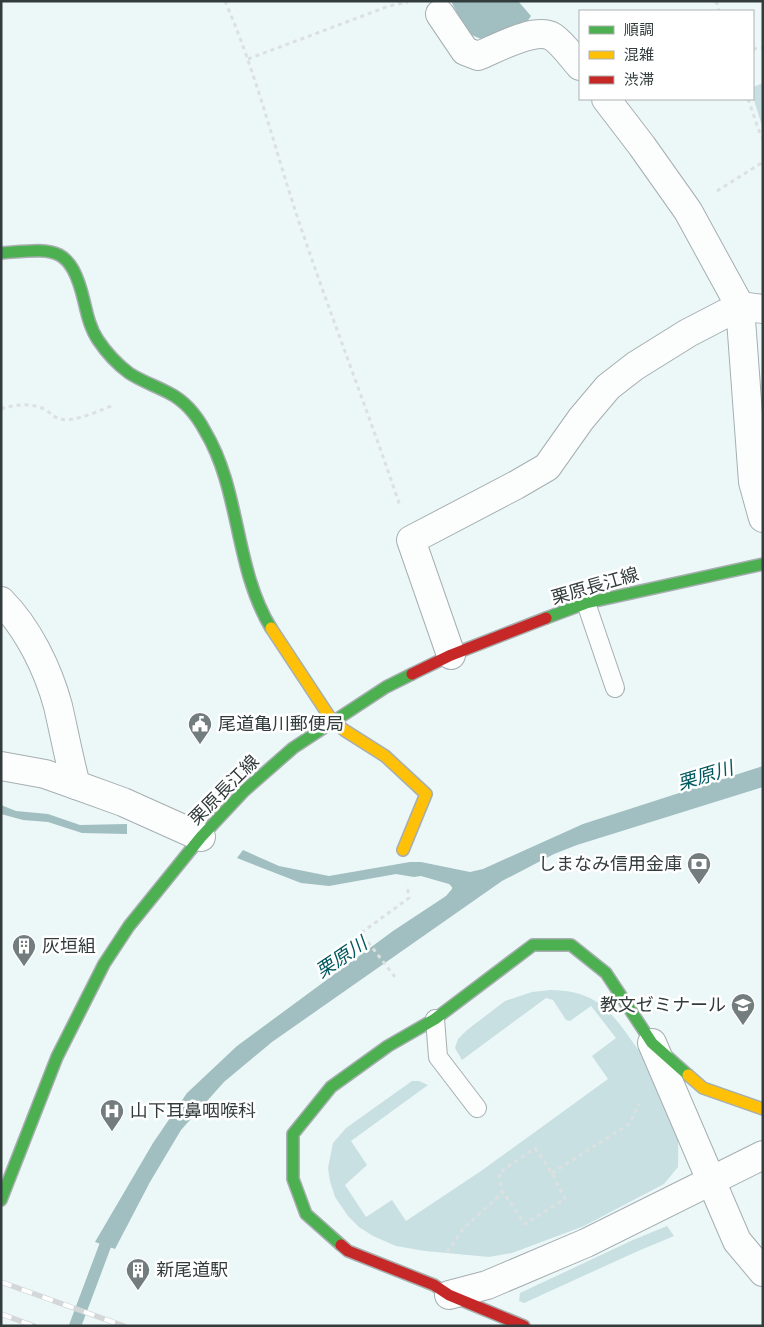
<svg xmlns="http://www.w3.org/2000/svg" width="764" height="1327" viewBox="0 0 764 1327" font-family="Georgia,'Noto Sans JP',serif">
  <style>
    .green { fill: #c8e0e2 }
    .water { fill: #a1bec1 }
    .lines { fill: none; stroke-linecap: round; stroke-linejoin: round }
    .stream { stroke: #a1bec1; stroke-width: 12 }
    .lane-casing { stroke: #a6aeaf; stroke-width: 20 }
    .street-casing { stroke: #a6aeaf; stroke-width: 30 }
    .fast-casing { stroke: #a6aeaf; stroke-width: 14 }
    .slow-casing { stroke: #a6aeaf; stroke-width: 14 }
    .jam-casing { stroke: #a6aeaf; stroke-width: 14 }
    .path { stroke: #dce0e0; stroke-width: 3; stroke-dasharray: 4 4; stroke-linecap: butt }
    .lane { stroke: #fcfefe; stroke-width: 18 }
    .street { stroke: #fcfefe; stroke-width: 28 }
    .fast { stroke: #4caf50; stroke-width: 11 }
    .slow { stroke: #ffc107; stroke-width: 11 }
    .jam { stroke: #c62828; stroke-width: 11 }
    .rail-casing { stroke: #d3d7d7; stroke-width: 5.5 }
    .rail { stroke: #fff; stroke-width: 4; stroke-dasharray: 11; stroke-linecap: butt }
    .labels { text-anchor: middle; stroke-width: 5; stroke-linejoin: round; paint-order: stroke }
    .street-label { font-size: 18px; fill: #333c3c; stroke: #fff }
    .poi-label { font-size: 18px; fill: #333c3c; stroke: #fff; text-anchor: start }
    .water-label { font-size: 19px; font-style: italic; fill: #01585e; stroke: #fff }
  </style>
  <rect width="100%" height="100%" fill="#ecf7f8"/>
  <g class="green">
    <path d="M763 83V129L753 97V87Z"/>
    <path d="M551 990C590 991 605 1004 627 1034 633 1043 641 1052 646 1063 649 1070 651 1077 654 1084 661 1100 674 1114 677 1132 679 1143 678 1156 678 1167L664 1184 584 1226 512 1253 489 1257 425 1251 396 1246 373 1236 359 1227 348 1216 335 1197 330 1181 328 1168 333 1143 346 1128 412 1081H419L428 1085 351 1141 367 1165 345 1185 366 1217 392 1200 406 1221 481 1171 608 1079 592 1056 616 1038 591 1006 570 1021 566 1020 553 1000 546 998 462 1060 455 1048 458 1039 467 1030 505 1001 532 992Z"/>
    <path d="M667 1226 674 1236 638 1251 524 1303 519 1301 520 1293 633 1240Z"/>
  </g>
  <g class="water">
    <path d="M451 1H518L531 16 527 22 481 39 467 33Z"/>
    <path d="M763 766V787L577 845 554 854 502 881 272 1042 224 1082 181 1130 150 1182 115 1249 95 1242 153 1143 187 1093 237 1046 393 931 446 896 452 889V887L449 884 421 876 414 877 396 874 329 886 301 883 237 858 243 850 279 866 329 876 410 862H421L470 872 483 869 583 824Z"/>
    <path d="M1 805 16 811 48 814 80 825 127 824V834L82 833 48 822 23 820 1 814Z"/>
  </g>
  <g class="lines">
    <path class="stream" d="M75 1326 105 1246 112 1233"/>
    <g class="lane-casing">
      <g id="lane">
        <path d="M586 603 615 688"/>
        <path d="M435 1019 438 1057 477 1108"/>
      </g>
    </g>
    <g class="street-casing">
      <g id="street">
        <path d="M440 14 465 51 478 56C496 49 535 26 553 37 563 44 572 57 580 66"/>
        <path d="M606 99 642 146 688 211 740 306 753 482 763 518"/>
        <path d="M1 601C28 628 48 669 58 706 64 732 69 759 76 785"/>
        <path d="M451 655 411 540 516 485 547 467 581 419 608 387 635 366 688 333 740 306 763 309"/>
        <path d="M1 766 45 774 76 785 123 802 201 837"/>
        <path d="M652 1043 737 1241 763 1272"/>
        <path d="M449 1295 487 1285 586 1243 763 1155"/>
      </g>
    </g>
    <g class="fast-casing">
      <g id="fast">
        <path d="M1 253C53 249 70 243 84 301 87 314 90 328 98 340 106 352 117 364 129 373 141 381 156 386 169 393 185 401 197 416 205 431 241 491 234 567 271 628"/>
        <path d="M546 618 586 603 763 564"/>
        <path d="M1 1200 57 1057 104 964 129 926 201 837 244 791 293 748 386 687 412 674"/>
        <path d="M341 1245 306 1214 293 1179V1134L331 1087 388 1046 435 1019 533 945H571L606 973 652 1043 688 1075"/>
      </g>
    </g>
    <g class="slow-casing">
      <g id="slow">
        <path d="M271 628 331 719 344 730 385 756 426 794 403 850"/>
        <path d="M688 1075 703 1088 763 1109"/>
      </g>
    </g>
    <g class="jam-casing">
      <g id="jam">
        <path d="M412 674 451 655 546 618"/>
        <path d="M341 1245 348 1251 434 1285 449 1295 524 1326"/>
      </g>
    </g>
    <g class="path">
      <path d="M225 1C255 70 273 142 296 213 329 312 367 408 400 506"/>
      <path d="M716 1 719 11"/>
      <path d="M753 49 763 48"/>
      <path d="M248 59 389 6 408 2"/>
      <path d="M748 99 759 131 763 139"/>
      <path d="M717 191 763 162"/>
      <path d="M1 409C15 404 31 403 44 409 50 412 54 418 61 419 73 423 101 410 114 405"/>
      <path d="M395 977 361 933 409 898 407 885"/>
      <path d="M535 1148 552 1173 565 1199 525 1224 501 1189 499 1173Z"/>
      <path d="M552 1173 629 1124 639 1104"/>
      <path d="M447 1252 464 1228 503 1192"/>
    </g>
    <use href="#lane" class="lane"/>
    <use href="#street" class="street"/>
    <use href="#fast" class="fast"/>
    <use href="#slow" class="slow"/>
    <use href="#jam" class="jam"/>
    <g class="rail-casing">
      <g id="rail">
        <path d="M1 1282 124 1326"/>
        <path d="M1 1314 34 1326"/>
      </g>
    </g>
    <use href="#rail" class="rail"/>
  </g>
  <defs>
    <g id="civic-pin" transform="scale(1.25)"><path d="M0 17L-7.5 6A9.5 9.5 0 1 1 7.5 6Z" fill="#747d7e" stroke="#fff"/><path d="M-.6-6.5H3V-4.5H.6V-3L4-1V1h2V6H-6V1h2V-1L-.6-3ZM-1.2 2.5V6h2.4V2.5Z" fill="#fff"/></g>
    <g id="bank-pin" transform="scale(1.25)"><path d="M0 17L-7.5 6A9.5 9.5 0 1 1 7.5 6Z" fill="#747d7e" stroke="#fff"/><path d="M-6-4H6V4H-6ZM0-2.3a2.3 2.3 0 1 0 0 4.6a2.3 2.3 0 1 0 0-4.6Z" fill="#fff"/></g>
    <g id="building-pin" transform="scale(1.25)"><path d="M0 17L-7.5 6A9.5 9.5 0 1 1 7.5 6Z" fill="#747d7e" stroke="#fff"/><path d="M-4-6H4V6H1V3H-1V6H-4ZM-2.5-4.3h1.7v1.8h-1.7ZM.8-4.3h1.7v1.8H.8ZM-2.5-1h1.7V.8h-1.7ZM.8-1h1.7V.8H.8Z" fill="#fff"/></g>
    <g id="school-pin" transform="scale(1.25)"><path d="M0 17L-7.5 6A9.5 9.5 0 1 1 7.5 6Z" fill="#747d7e" stroke="#fff"/><path d="M0-5L7-2L0 1L-7-2ZM-4 1L0 2.5L4 1V4Q0 6-4 4Z" fill="#fff"/></g>
    <g id="hospital-pin" transform="scale(1.25)"><path d="M0 17L-7.5 6A9.5 9.5 0 1 1 7.5 6Z" fill="#747d7e" stroke="#fff"/><path d="M-5-5h3v3.5h4V-5h3V5h-3V1.5h-4V5h-3Z" fill="#fff"/></g>
  </defs>
  <g fill-rule="evenodd">
    <use href="#civic-pin" x="200" y="724"/>
    <use href="#bank-pin" x="699" y="864"/>
    <use href="#building-pin" x="24" y="946"/>
    <use href="#school-pin" x="743" y="1005"/>
    <use href="#hospital-pin" x="112" y="1111"/>
    <use href="#building-pin" x="138" y="1270"/>
  </g>
  <g class="labels">
    <g class="street-label">
      <text transform="translate(595 586) rotate(-16)" y="6">栗原長江線</text>
      <text transform="translate(224 790) rotate(-45)" y="6">栗原長江線</text>
    </g>
    <g class="poi-label">
      <text x="218" y="730">尾道亀川郵便局</text>
      <text x="682" y="870" text-anchor="end">しまなみ信用金庫</text>
      <text x="42" y="952">灰垣組</text>
      <text x="726" y="1011" text-anchor="end">教文ゼミナール</text>
      <text x="130" y="1117">山下耳鼻咽喉科</text>
      <text x="156" y="1276">新尾道駅</text>
    </g>
    <g class="water-label">
      <text transform="translate(705 775) rotate(-17)" y="7">栗原川</text>
      <text transform="translate(341 957) rotate(-34)" y="7">栗原川</text>
    </g>
  </g>
  <rect width="764" height="1327" fill="none" stroke="#333c3c" stroke-width="5"/>
  <rect x="579" y="10" width="175" height="90" fill="#ffffff" stroke="#adb1b1"/>
  <rect x="589" y="26" width="25" height="8" fill="#4caf50" stroke="#adb1b1"/>
  <text x="624" y="35" font-size="15" fill="#333c3c">順調</text>
  <rect x="589" y="51" width="25" height="8" fill="#ffc107" stroke="#adb1b1"/>
  <text x="624" y="60" font-size="15" fill="#333c3c">混雑</text>
  <rect x="589" y="76" width="25" height="8" fill="#c62828" stroke="#adb1b1"/>
  <text x="624" y="85" font-size="15" fill="#333c3c">渋滞</text>
</svg>
